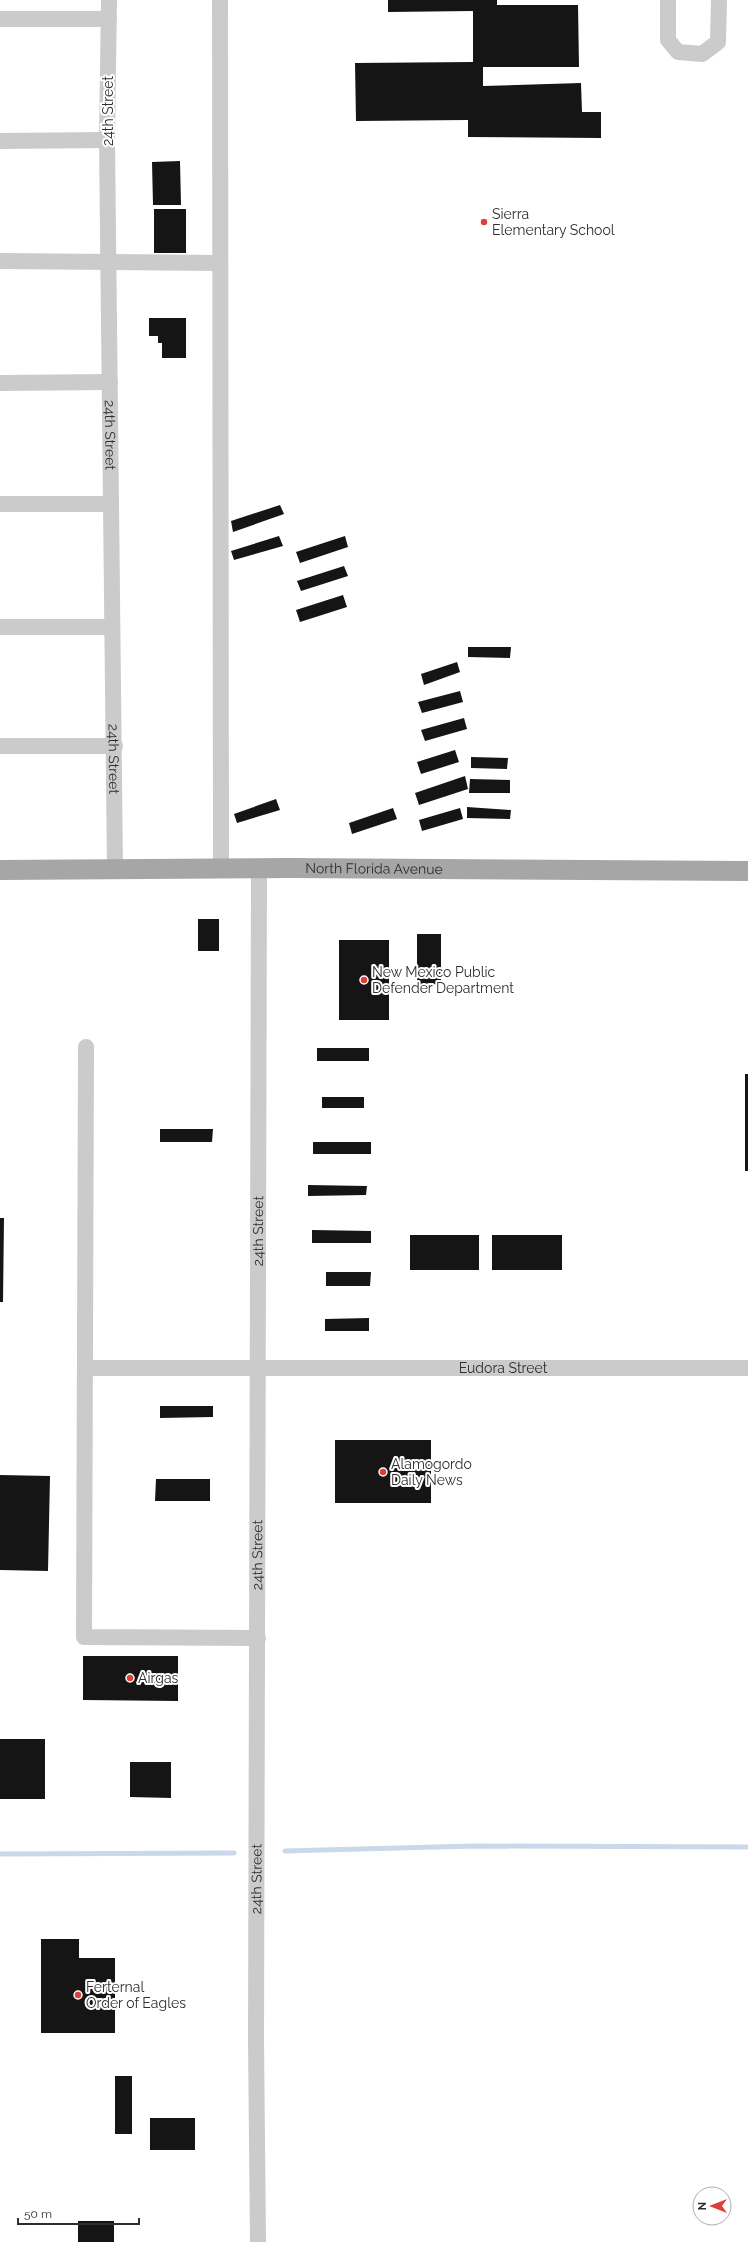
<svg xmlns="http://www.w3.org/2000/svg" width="748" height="2242" viewBox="0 0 748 2242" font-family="Raleway,sans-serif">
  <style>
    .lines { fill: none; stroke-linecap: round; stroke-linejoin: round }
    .stream { stroke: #c9d9e9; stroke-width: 5 }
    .building { fill: #151515 }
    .minor { stroke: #cbcbcb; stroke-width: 16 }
    .major { stroke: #a6a6a6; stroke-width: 20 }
    .poi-dot { fill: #db413a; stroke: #fff; stroke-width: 1.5 }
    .labels { text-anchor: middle; stroke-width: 4; stroke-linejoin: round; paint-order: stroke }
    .street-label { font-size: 14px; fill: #2e2e2e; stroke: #fff }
    .poi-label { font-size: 14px; fill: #2e2e2e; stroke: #fff; text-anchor: start }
  </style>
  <rect width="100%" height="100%" fill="#fff"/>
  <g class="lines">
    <g class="stream">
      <path d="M285 1851 474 1846 748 1847"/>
      <path d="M0 1854 234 1853"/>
    </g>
  </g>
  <g class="building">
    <path d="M388 0H497V5H578L579 67H483V86L581 83 582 112H601V138L468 137V120L356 121 355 63 473 62V11L388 12Z"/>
    <path d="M180 161 181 205H153L152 162Z"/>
    <rect x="154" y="209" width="32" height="44"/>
    <path d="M149 318H186V358H162V343H158V336H149Z"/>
    <path d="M280 505 284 514 233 532 231 521Z"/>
    <path d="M279 536 283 546 234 560 231 551Z"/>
    <path d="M345 536 348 547 300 563 296 552Z"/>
    <path d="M344 566 348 576 301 591 297 581Z"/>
    <path d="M343 595 347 607 300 622 296 610Z"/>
    <path d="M468 647H511L510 658 468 657Z"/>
    <path d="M457 662 460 672 424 685 421 674Z"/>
    <path d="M460 691 463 702 422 713 418 702Z"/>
    <path d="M464 718 467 729 425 741 421 730Z"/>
    <path d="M455 750 459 762 421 774 417 762Z"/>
    <path d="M471 757 508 758 507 769 471 768Z"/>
    <path d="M465 776 468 789 419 805 415 793Z"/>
    <path d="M470 779 510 780V793H469Z"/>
    <path d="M276 799 280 810 237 823 234 814Z"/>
    <path d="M467 807 511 810 510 819 467 818Z"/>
    <path d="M393 808 397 819 352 834 349 823Z"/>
    <path d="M460 808 463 819 422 831 419 820Z"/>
    <rect x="198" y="919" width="21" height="32"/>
    <path d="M417 934H441V984L417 985Z"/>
    <rect x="339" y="940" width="50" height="80"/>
    <rect x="317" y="1048" width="52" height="13"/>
    <rect x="745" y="1074" width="3" height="97"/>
    <rect x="322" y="1097" width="42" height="11"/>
    <path d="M160 1129H213L212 1142H160Z"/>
    <rect x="313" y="1142" width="58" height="12"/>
    <path d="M308 1185 367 1186 366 1195 308 1196Z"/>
    <path d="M0 1218H4L3 1302H0Z"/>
    <path d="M312 1230 371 1231V1243H312Z"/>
    <rect x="410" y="1235" width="69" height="35"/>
    <rect x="492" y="1235" width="70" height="35"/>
    <path d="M326 1272H371L370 1286H326Z"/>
    <path d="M369 1318V1331H325V1319Z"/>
    <path d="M160 1406H213V1417L160 1418Z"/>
    <rect x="335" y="1440" width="96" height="63"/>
    <path d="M0 1475 50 1476 48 1571 0 1570Z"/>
    <path d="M156 1479H210V1501H155Z"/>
    <path d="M83 1656H178V1701L83 1700Z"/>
    <rect x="0" y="1739" width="45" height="60"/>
    <path d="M130 1762H171V1798L130 1797Z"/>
    <path d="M41 1939H79V1958H115V2033H41Z"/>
    <rect x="115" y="2076" width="17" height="58"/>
    <rect x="150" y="2118" width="45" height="32"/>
    <rect x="78" y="2221" width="36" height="21"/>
  </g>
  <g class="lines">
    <g class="minor">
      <path id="s1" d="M109 0 107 140 115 869"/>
      <path d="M220 0 221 869"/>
      <path d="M668 0V40L678 52 702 54 718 42 719 0"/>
      <path d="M0 19H109"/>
      <path d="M0 141 107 140"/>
      <path d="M0 261 220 263"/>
      <path d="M0 383 110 382"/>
      <path d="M0 504H111"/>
      <path d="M0 627H112"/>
      <path d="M0 746H115"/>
      <path d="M86 1047 84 1637 258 1638"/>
      <path id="s2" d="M85 1368H748"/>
      <path id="s3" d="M258 2242 256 2039 259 868"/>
    </g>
    <path class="major" id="s4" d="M0 870 289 868 748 871"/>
  </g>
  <g class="poi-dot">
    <circle cx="484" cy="222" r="4"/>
    <circle cx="364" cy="980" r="4"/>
    <circle cx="383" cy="1472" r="4"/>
    <circle cx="130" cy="1678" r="4"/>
    <circle cx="78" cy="1995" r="4"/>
  </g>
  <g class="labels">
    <g class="street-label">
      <text transform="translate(108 111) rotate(-90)" y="5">24th Street</text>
      <text dy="5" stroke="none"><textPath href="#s1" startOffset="435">24th Street</textPath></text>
      <text dy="5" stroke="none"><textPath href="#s1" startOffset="759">24th Street</textPath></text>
      <text dy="5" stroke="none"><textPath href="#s4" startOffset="374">North Florida Avenue</textPath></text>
      <text dy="5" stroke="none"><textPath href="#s3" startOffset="1011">24th Street</textPath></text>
      <text dy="5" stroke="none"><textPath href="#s2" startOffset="418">Eudora Street</textPath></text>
      <text dy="5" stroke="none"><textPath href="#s3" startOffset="687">24th Street</textPath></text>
      <text dy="5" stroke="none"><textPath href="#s3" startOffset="363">24th Street</textPath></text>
    </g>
    <g class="poi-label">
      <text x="492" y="219">Sierra<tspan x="492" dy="16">Elementary School</tspan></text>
      <text x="372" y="977">New Mexico Public<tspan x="372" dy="16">Defender Department</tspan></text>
      <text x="391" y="1469">Alamogordo<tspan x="391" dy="16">Daily News</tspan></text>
      <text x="138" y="1683">Airgas</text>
      <text x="86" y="1992">Ferternal<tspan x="86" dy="16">Order of Eagles</tspan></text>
    </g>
  </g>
  <g transform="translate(712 2206) rotate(270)"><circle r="19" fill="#ffffff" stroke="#ababab"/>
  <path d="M0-3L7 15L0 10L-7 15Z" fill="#db413a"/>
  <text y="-6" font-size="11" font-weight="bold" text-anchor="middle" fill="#2e2e2e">N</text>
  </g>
  <path d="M18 2218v6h121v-6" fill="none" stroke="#2e2e2e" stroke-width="2"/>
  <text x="24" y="2218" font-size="12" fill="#2e2e2e" stroke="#ffffff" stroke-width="3" paint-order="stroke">50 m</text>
</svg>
